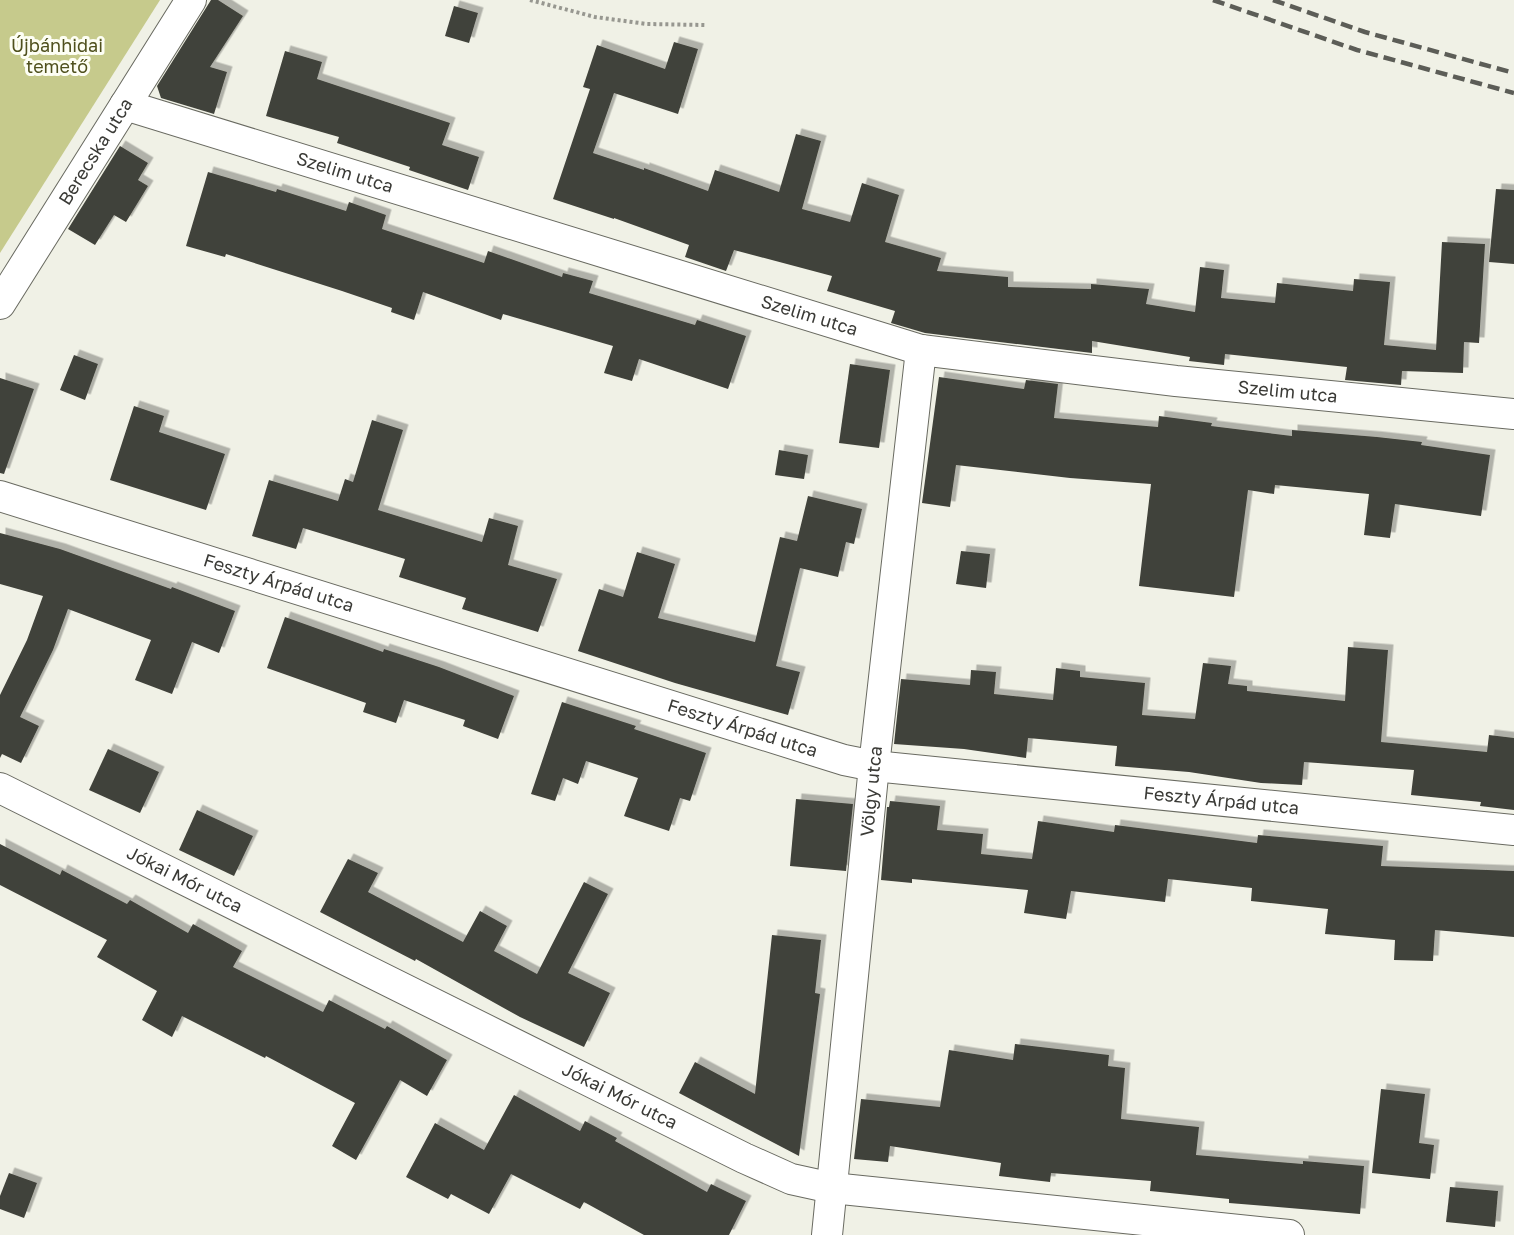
<svg xmlns="http://www.w3.org/2000/svg" width="1514" height="1235" viewBox="0 0 1514 1235" font-family="'Golos Text',sans-serif">
  <style>
    .green { fill: #c6ca8c }
    .building { fill: #41423a; filter: url(#shadow) }
    .lines { fill: none; stroke-linecap: round; stroke-linejoin: round }
    .minor-casing { stroke: #696a61; stroke-width: 32 }
    .path { stroke: #979790; stroke-width: 4; stroke-dasharray: 3 3; stroke-linecap: butt }
    .minor { stroke: #fff; stroke-width: 30 }
    .rail { stroke: #5c5d57; stroke-width: 4.5; stroke-dasharray: 12 6; stroke-linecap: butt }
    .labels { text-anchor: middle; stroke-width: 6; stroke-linejoin: round; paint-order: stroke }
    .park-label { font-size: 18px; fill: #4f501d; stroke: #fdfef4 }
    .street-label { font-size: 18px; fill: #3a3a36; stroke: #fdfef4 }
  </style>
  <defs>
    <filter id="shadow"><feDropShadow dx="5.5" dy="-5.5" stdDeviation="0" flood-color="#0004"/></filter>
  </defs>
  <rect width="100%" height="100%" fill="#f0f1e6"/>
  <path class="green" d="M0 0H160L0 253Z"/>
  <g class="building">
    <path d="M211 0H218L243 16 210 67 227 72 214 114 161 98 157 86Z"/>
    <path d="M454 6 478 13 469 43 445 36Z"/>
    <path d="M674 42 698 49 678 114 614 93 593 153 644 170V168L708 191 715 170 779 192 796 134 821 141 802 209 850 222 862 183 899 195 885 242 941 258 937 271 1008 277V287L1091 289V284L1149 289 1146 304 1195 312 1200 267 1224 270 1221 298 1275 303 1277 283 1353 291 1354 279 1390 282 1384 345 1436 350 1442 242 1485 244 1479 343 1464 342 1463 373 1402 371 1401 385 1345 380 1347 367 1225 354 1224 365 1189 361 1190 357 1092 341V353L925 333 891 323 895 311 827 291 832 276 734 250 726 271 685 257 689 245 614 218V219L553 199 590 89 583 87 597 45 665 69Z"/>
    <path d="M285 51 322 62 317 79 450 123 442 145 479 157 468 190 409 170 410 167 337 143 339 137 266 116Z"/>
    <path d="M120 146 148 163 138 180 148 186 126 222 114 215 95 245 68 229Z"/>
    <path d="M208 172 276 192 277 189 346 211 349 202 386 215 382 229 484 263 488 251 562 277 563 273 593 281 589 293 695 325 697 320 746 336 728 389 639 359 632 381 604 373 613 346 503 314 501 320 423 292 414 320 391 312 392 308 342 291 226 254 225 257 186 246Z"/>
    <path d="M1496 189 1514 190V264L1489 262Z"/>
    <path d="M74 355 98 364 85 400 60 390Z"/>
    <path d="M850 364 890 370 879 448 839 443Z"/>
    <path d="M939 377 1024 389 1026 380 1058 384 1054 418 1158 427 1159 416 1212 423 1211 426 1292 436V430L1377 437 1422 442 1421 445 1490 455 1481 516 1395 504 1390 538 1364 535 1369 494 1275 485 1274 494 1248 490 1234 597 1139 586 1151 484 1070 478 956 465 950 507 922 503Z"/>
    <path d="M0 378 34 389 4 474 0 473Z"/>
    <path d="M134 406 164 416 159 432 225 454 206 510 110 480Z"/>
    <path d="M372 420 403 430 378 510 482 542 489 518 518 526 508 565 557 579 538 632 462 609 466 598 399 577 405 559 303 528 296 549 252 536 269 480 338 501 345 479 353 482Z"/>
    <path d="M779 450 808 455 804 479 775 475Z"/>
    <path d="M808 496 862 509 854 544 846 542 838 577 800 568 776 666 800 672 788 715 675 683 578 651 599 589 623 597 637 552 675 564 658 618 755 642 780 537 797 541Z"/>
    <path d="M0 533 60 549 171 589 172 587 235 611 219 653 192 642 172 694 135 680 151 640 68 609 53 650 20 717 39 726 21 763 2 754 0 758V695L27 640 43 596 0 584Z"/>
    <path d="M961 551 990 554 986 588 956 584Z"/>
    <path d="M285 617 383 652 384 649 439 667 514 696 498 739 463 726 465 720 404 700 396 723 363 712 366 703 267 668Z"/>
    <path d="M1348 647 1388 650 1381 742 1487 752 1489 735 1514 738V810L1480 806 1481 802 1411 795 1414 770 1304 762 1302 785 1261 783 1189 772 1115 766 1117 746 1028 738 1026 758 964 749 894 744 901 679 970 685 971 670 996 672 994 694 1053 700 1056 668 1080 671V677L1145 683 1142 715 1195 719 1203 663 1231 666 1228 684 1247 686V691L1345 701Z"/>
    <path d="M562 702 636 726 634 729 706 753 690 801 680 798 669 831 624 816 638 778 586 761 578 784 563 778 555 801 531 794Z"/>
    <path d="M108 749 159 772 140 813 89 790Z"/>
    <path d="M796 799 853 804 846 871 790 866Z"/>
    <path d="M890 801 940 806 937 830 983 834 981 854 1032 859 1038 821 1114 832 1115 825 1257 843 1258 835 1383 846 1381 866 1514 871V937L1435 930 1433 961 1394 960 1395 940 1325 934 1328 909 1251 901 1252 888 1168 879 1165 902 1071 891 1066 919 1024 913 1028 890 912 879V883L881 880 887 807H889Z"/>
    <path d="M197 810 253 836 234 876 179 850Z"/>
    <path d="M0 844 60 875 62 870 127 904 130 900 188 933 193 924 242 951 233 967 323 1012 329 1000 385 1029 387 1026 447 1060 427 1096 400 1080 356 1160 332 1146 355 1103 266 1056 265 1058 182 1016 172 1037 142 1020 157 991 97 957 107 940 0 885Z"/>
    <path d="M348 859 378 873 368 892 463 942 480 911 507 926 494 951 537 974 584 882 608 894 568 973 610 993 584 1047 520 1017 416 959 415 961 320 912Z"/>
    <path d="M772 935 821 940 815 993 820 994 799 1156 679 1093 695 1062 755 1094Z"/>
    <path d="M1015 1044 1109 1055 1108 1066 1125 1068 1121 1119 1199 1127 1196 1155 1303 1164V1161L1364 1166 1360 1214 1229 1203V1199L1150 1191 1151 1181 1051 1173 1050 1182 999 1176 1001 1163 890 1146 888 1162 854 1159 861 1099 940 1107 949 1050 1013 1060Z"/>
    <path d="M1381 1089 1425 1094 1419 1143 1434 1145 1430 1179 1372 1173Z"/>
    <path d="M514 1095 580 1131 585 1121 617 1138 615 1141 707 1192 711 1184 746 1201 729 1235H644L584 1202 580 1209 511 1174 489 1214 451 1194 448 1199 406 1177 435 1123 484 1150Z"/>
    <path d="M9 1173 37 1183 24 1218 0 1209V1196Z"/>
    <path d="M1450 1187 1498 1191 1495 1227 1446 1222Z"/>
  </g>
  <g class="lines">
    <g class="minor-casing">
      <g id="minor">
        <path id="s1" d="M125 105 921 350 1176 381 1514 414"/>
        <path id="s2" d="M0 304 191 0"/>
        <path id="s3" d="M0 496 844 760 874 766 1514 830"/>
        <path id="s4" d="M0 788 744 1158 791 1179 832 1188 1289 1235"/>
        <path id="s5" d="M827 1235 874 766 921 350"/>
      </g>
    </g>
    <path class="path" d="M530 0 595 17 647 24 705 25"/>
    <use href="#minor" class="minor"/>
    <g class="rail">
      <path d="M1213 0 1357 50 1514 93"/>
      <path d="M1273 0 1365 32 1514 73"/>
    </g>
  </g>
  <g class="labels">
    <g class="park-label">
      <text x="57" y="52">Újbánhidai<tspan x="57" dy="21">temető</tspan></text>
    </g>
    <g class="street-label">
      <text dy="6" stroke="none"><textPath href="#s2" startOffset="180">Berecska utca</textPath></text>
      <text dy="6" stroke="none"><textPath href="#s1" startOffset="230">Szelim utca</textPath></text>
      <text dy="6" stroke="none"><textPath href="#s1" startOffset="716">Szelim utca</textPath></text>
      <text dy="6" stroke="none"><textPath href="#s1" startOffset="1202">Szelim utca</textPath></text>
      <text dy="6" stroke="none"><textPath href="#s3" startOffset="292">Feszty Árpád utca</textPath></text>
      <text dy="6" stroke="none"><textPath href="#s3" startOffset="778">Feszty Árpád utca</textPath></text>
      <text dy="6" stroke="none"><textPath href="#s5" startOffset="446">Völgy utca</textPath></text>
      <text dy="6" stroke="none"><textPath href="#s3" startOffset="1264">Feszty Árpád utca</textPath></text>
      <text dy="6" stroke="none"><textPath href="#s4" startOffset="206">Jókai Mór utca</textPath></text>
      <text dy="6" stroke="none"><textPath href="#s4" startOffset="692">Jókai Mór utca</textPath></text>
    </g>
  </g>
</svg>
